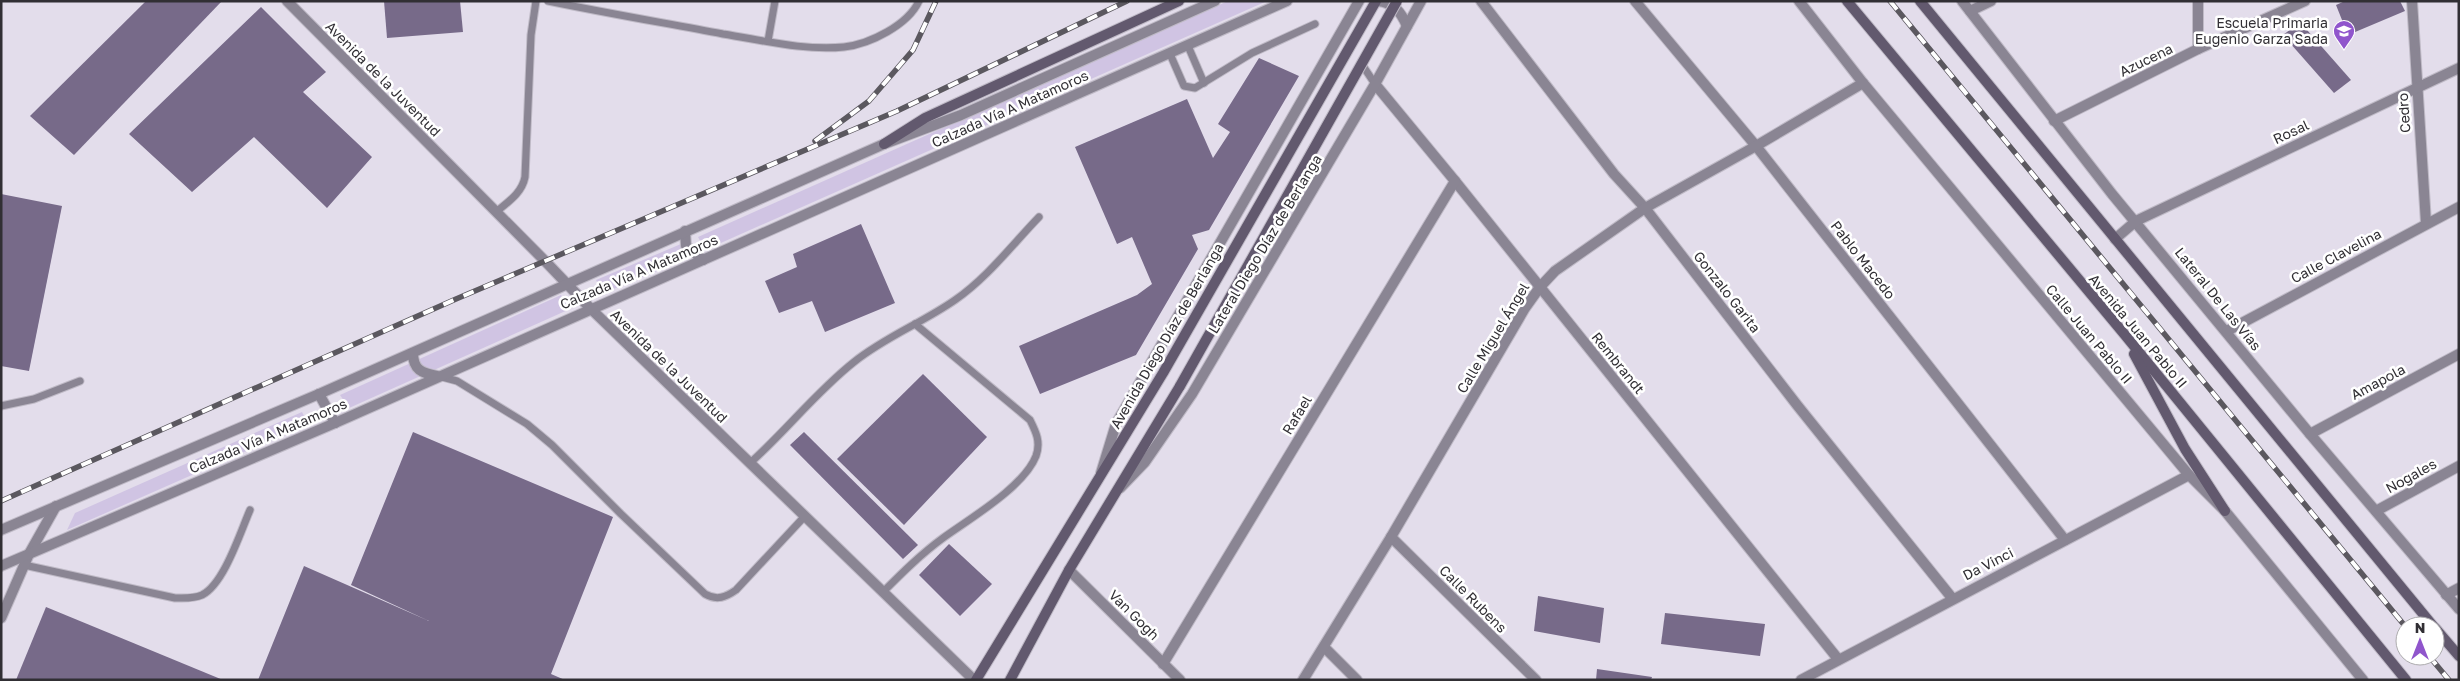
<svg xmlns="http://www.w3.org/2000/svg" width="2460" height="681" viewBox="0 0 2460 681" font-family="'Golos Text',sans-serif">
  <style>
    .green { fill: #d0c4e3 }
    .building { fill: #776a89 }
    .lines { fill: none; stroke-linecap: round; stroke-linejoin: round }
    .service-casing { stroke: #bfbac6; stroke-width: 9 }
    .minor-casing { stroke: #bfbac6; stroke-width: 12 }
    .tertiary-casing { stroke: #bfbac6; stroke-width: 12 }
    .secondary-casing { stroke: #bfbac6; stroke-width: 12 }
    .service { stroke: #8a8593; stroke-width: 7 }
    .minor { stroke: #8a8593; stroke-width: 10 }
    .tertiary { stroke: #8a8593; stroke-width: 10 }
    .secondary { stroke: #62596e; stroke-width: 10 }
    .rail-casing { stroke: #5b585f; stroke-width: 5.5 }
    .rail { stroke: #fff; stroke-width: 4; stroke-dasharray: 11; stroke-linecap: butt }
    .secondary-bridge-casing { stroke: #bfbac6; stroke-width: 12; stroke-linecap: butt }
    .secondary-bridge { stroke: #62596e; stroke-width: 10 }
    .labels { text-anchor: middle; stroke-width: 5; stroke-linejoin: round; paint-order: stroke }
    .poi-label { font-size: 14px; fill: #312f34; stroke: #fff; text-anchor: end }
    .street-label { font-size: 14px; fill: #312f34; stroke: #fff }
  </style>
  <rect width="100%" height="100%" fill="#e3ddeb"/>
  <g class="green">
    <path d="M1228 1H1267L705 250 698 237Z"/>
    <path d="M681 244 688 258 604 293 596 280Z"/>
    <path d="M561 295 570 309 349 408 340 395Z"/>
    <path d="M302 412 308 424 67 530 75 513Z"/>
  </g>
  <g class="building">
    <path d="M146 1H222L74 155 30 116Z"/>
    <path d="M384 1H460L463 32 387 38Z"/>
    <path d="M2345 1H2400L2405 11 2348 35 2336 5Z"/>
    <path d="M261 7 326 72 303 92 372 157 327 208 254 137 192 192 129 134Z"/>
    <path d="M2300 22 2351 80 2334 93 2283 35Z"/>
    <path d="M1259 58 1299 76 1209 230 1192 235 1198 249 1136 355 1040 394 1019 346 1137 295 1152 284 1132 237 1117 244 1075 147 1187 99 1213 158 1230 132 1218 124Z"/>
    <path d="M1 194 62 206 29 371 1 366Z"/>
    <path d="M861 224 895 303 825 332 812 301 779 313 765 281 797 267 793 254Z"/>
    <path d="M923 374 987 437 904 525 837 459Z"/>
    <path d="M413 432 613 517 551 674 565 680H258L304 566 429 621 351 585Z"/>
    <path d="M804 432 918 545 903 559 790 445Z"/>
    <path d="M949 544 992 584 960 616 919 575Z"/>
    <path d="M1538 596 1604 608 1600 643 1534 631Z"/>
    <path d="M46 607 223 680H16Z"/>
    <path d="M1665 613 1765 624 1760 656 1661 644Z"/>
    <path d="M1597 669 1652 677 1651 680H1596Z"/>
  </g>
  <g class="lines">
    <g class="service-casing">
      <g id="service">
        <path d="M548 1C606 13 665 23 723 34 762 40 804 51 844 47 870 44 908 25 919 1"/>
        <path d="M768 41 775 1"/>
        <path d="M1188 46 1204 83"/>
        <path d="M1170 54 1184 86 1195 88 1252 53 1315 24"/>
        <path d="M1361 63 1375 84"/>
        <path d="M496 212C508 202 522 193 525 177L531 35 536 1"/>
        <path d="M442 377 457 381 527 424 552 445 621 514 705 594C717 601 726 597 736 590L805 516"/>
        <path d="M1 406 34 399 80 381"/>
        <path d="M750 463C786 431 816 392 854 362 885 337 922 323 955 300 987 278 1012 245 1039 217"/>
        <path d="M24 565 175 598C184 598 193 599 202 595 224 584 240 533 250 510"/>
        <path d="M883 592C902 573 921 554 943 538 969 519 1024 487 1036 456 1041 442 1036 432 1030 420L915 324"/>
      </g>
    </g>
    <g class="minor-casing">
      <g id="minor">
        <path d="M1481 1 1614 174 1645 208 1797 405 1952 598"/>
        <path d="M1635 1 1756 146 2065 540"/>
        <path d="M1962 1 2112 194 2310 434 2459 609"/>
        <path d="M2198 1V49"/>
        <path d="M2412 1 2426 223"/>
        <path d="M1970 11 1991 1"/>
        <path d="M1375 84 1455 181 1838 659"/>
        <path d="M2054 121 2198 49 2305 1"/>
        <path d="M2115 239 2136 221 2459 68"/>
        <path d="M2227 331 2459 207"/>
        <path d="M2310 434 2459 354"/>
        <path d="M2376 511 2459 466"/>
        <path d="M1391 537 1536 680"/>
        <path d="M1069 570 1180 680"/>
        <path d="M2446 595 2459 588"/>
        <path d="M1 618 29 554 56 506"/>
        <path d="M1324 647 1357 680"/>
        <path d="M1163 664 1455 181"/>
        <path d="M1303 680 1391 537 1525 308 1540 287 1555 271 1645 208 1756 146 1863 83"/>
        <path d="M1801 680 2189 475"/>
      </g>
    </g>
    <g class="tertiary-casing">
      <g id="tertiary">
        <path d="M287 1 545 261 590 308 974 680"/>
        <path d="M1378 1C1394 3 1401 12 1407 26"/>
        <path d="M1799 1 1863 83 2189 475 2225 511 2363 680"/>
        <path d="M685 231 686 246 703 260"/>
        <path d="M413 353C413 370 422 373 437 376"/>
        <path d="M319 394 335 423"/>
        <path d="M1101 473 1116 424 1359 1"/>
        <path d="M1120 488 1145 462 1192 394 1375 84 1421 1"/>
        <path d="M1 530 319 394 884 144 961 115 1215 1"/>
        <path d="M1 566 335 423 1287 1"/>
      </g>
    </g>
    <g class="secondary-casing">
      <g id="secondary">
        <path d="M1847 1 2125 335 2406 680"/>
        <path d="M1920 1 2433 626"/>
        <path d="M884 144 925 118 1179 1"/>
        <path d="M2134 354 2185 449 2225 511"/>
        <path d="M2435 628 2459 656"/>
        <path d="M976 680 1163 373 1376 1"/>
        <path d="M1010 680 1069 570 1180 386"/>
      </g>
    </g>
    <use href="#service" class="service"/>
    <use href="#minor" class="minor"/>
    <use href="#tertiary" class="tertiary"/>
    <use href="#secondary" class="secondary"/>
    <g class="rail-casing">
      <g id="rail">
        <path d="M1890 1 2405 626"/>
        <path d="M815 141 869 101 913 50 936 1"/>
        <path d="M1 501 456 299 897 111 1127 1"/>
        <path d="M2429 656 2449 680"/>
      </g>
    </g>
    <use href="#rail" class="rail"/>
    <g class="secondary-bridge-casing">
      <path id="secondary-bridge" d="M1180 386 1397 1"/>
    </g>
    <use href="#secondary-bridge" class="secondary-bridge"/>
  </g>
  <defs>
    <g id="school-pin" transform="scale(1.125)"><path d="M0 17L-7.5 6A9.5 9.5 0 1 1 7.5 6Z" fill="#9055cc" stroke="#fff"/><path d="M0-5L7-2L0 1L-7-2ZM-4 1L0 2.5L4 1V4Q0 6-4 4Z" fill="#fff"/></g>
  </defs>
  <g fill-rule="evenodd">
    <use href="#school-pin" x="2344" y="31"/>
  </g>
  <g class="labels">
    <g class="poi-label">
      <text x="2328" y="28">Escuela Primaria<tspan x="2328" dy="16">Eugenio Garza Sada</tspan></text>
    </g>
    <g class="street-label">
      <text transform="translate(2146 60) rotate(-26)" y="5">Azucena</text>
      <text transform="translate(383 79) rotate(45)" y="5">Avenida de la Juventud</text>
      <text transform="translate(1010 109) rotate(-24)" y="5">Calzada Vía A Matamoros</text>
      <text transform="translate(2404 113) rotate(-94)" y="5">Cedro</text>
      <text transform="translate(2291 132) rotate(-25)" y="5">Rosal</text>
      <text transform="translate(1265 244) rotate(-59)" y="5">Lateral Diego Díaz de Berlanga</text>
      <text transform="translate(2336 256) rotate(-28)" y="5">Calle Clavelina</text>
      <text transform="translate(1863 260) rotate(52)" y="5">Pablo Macedo</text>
      <text transform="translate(639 272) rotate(-23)" y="5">Calzada Vía A Matamoros</text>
      <text transform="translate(1727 292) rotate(52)" y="5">Gonzalo Garita</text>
      <text transform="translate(2218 299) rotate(51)" y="5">Lateral De Las Vías</text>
      <text transform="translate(2138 331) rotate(50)" y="5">Avenida Juan Pablo II</text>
      <text transform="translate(2089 334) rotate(50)" y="5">Calle Juan Pablo II</text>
      <text transform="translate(1167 336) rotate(-60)" y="5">Avenida Diego Díaz de Berlanga</text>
      <text transform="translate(1493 338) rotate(-59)" y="5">Calle Miguel Ángel</text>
      <text transform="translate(1618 363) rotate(51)" y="5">Rembrandt</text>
      <text transform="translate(669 366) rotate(44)" y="5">Avenida de la Juventud</text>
      <text transform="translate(2378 382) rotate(-28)" y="5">Amapola</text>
      <text transform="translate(1297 415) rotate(-59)" y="5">Rafael</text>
      <text transform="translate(268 436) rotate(-23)" y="5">Calzada Vía A Matamoros</text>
      <text transform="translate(2411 476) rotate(-29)" y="5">Nogales</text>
      <text transform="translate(1988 564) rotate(-27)" y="5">Da Vinci</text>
      <text transform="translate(1473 599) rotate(45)" y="5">Calle Rubens</text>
      <text transform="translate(1134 615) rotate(45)" y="5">Van Gogh</text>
    </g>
  </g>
  <rect width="2460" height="681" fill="none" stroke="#312f34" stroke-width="5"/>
  <g transform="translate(2420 641)"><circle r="24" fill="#ffffff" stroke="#adacae"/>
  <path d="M0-4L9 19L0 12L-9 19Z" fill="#9055cc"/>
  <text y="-8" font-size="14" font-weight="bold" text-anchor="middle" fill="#312f34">N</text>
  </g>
</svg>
